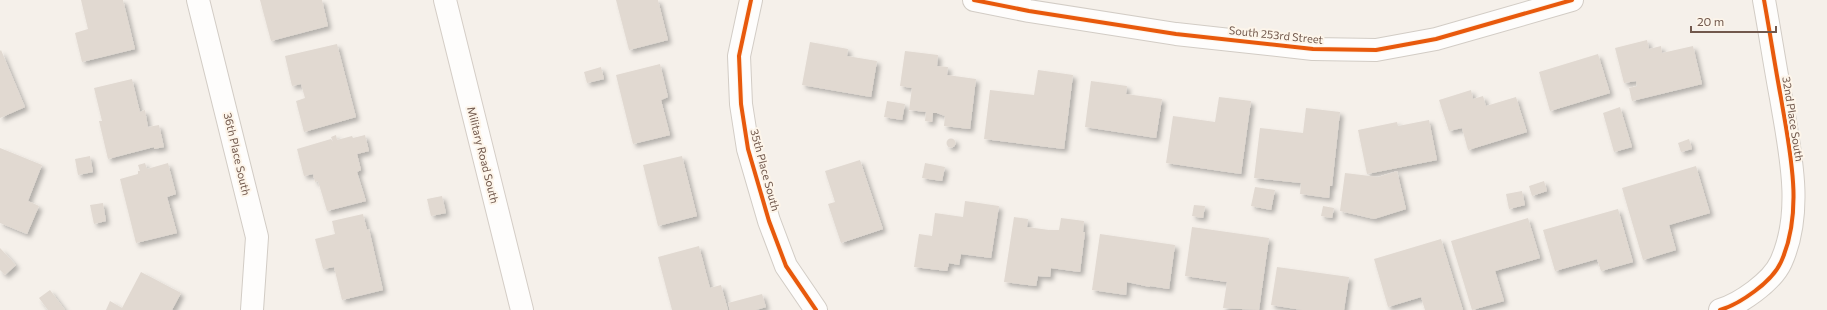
<svg xmlns="http://www.w3.org/2000/svg" width="1827" height="310" viewBox="0 0 1827 310" font-family="Commissioner,sans-serif">
  <style>
    .building { fill: #e1d9d1; filter: url(#shadow) }
    .lines { fill: none; stroke-linecap: round; stroke-linejoin: round }
    .street-casing { stroke: #d2ccc5; stroke-width: 24 }
    .secondary-casing { stroke: #d4cdc6; stroke-width: 24 }
    .street { stroke: #fefdfc; stroke-width: 22 }
    .secondary { stroke: #fefdfc; stroke-width: 22 }
    .cycleway-casing { stroke: #fdf5ea; stroke-width: 6 }
    .cycleway { stroke: #e8590c; stroke-width: 4 }
    .labels { text-anchor: middle; stroke-width: 4; stroke-linejoin: round; paint-order: stroke }
    .street-label { font-size: 11px; fill: #71584c; stroke: #fdf5ea }
  </style>
  <defs>
    <filter id="shadow"><feDropShadow dx="3.5" dy="3.5" stdDeviation="2" flood-color="#0004"/></filter>
  </defs>
  <rect width="100%" height="100%" fill="#f5f0ea"/>
  <g class="building">
    <path d="M81 0H123L135 49 82 62 75 33 88 29Z"/>
    <path d="M260 0H322L328 26 271 41Z"/>
    <path d="M616 0H658L668 40 629 50Z"/>
    <path d="M1647 40 1649 49 1661 46 1662 53 1693 46 1702 84 1632 101 1629 88 1637 86 1636 81 1624 83 1615 48Z"/>
    <path d="M810 42 848 49 847 56 877 61 871 97 802 85Z"/>
    <path d="M337 44 356 117 304 132 296 101 305 98 301 84 292 86 285 56Z"/>
    <path d="M1 50 25 107 0 118V51Z"/>
    <path d="M905 51 938 55 937 66 948 67 947 75 976 79 970 129 944 126 945 116 937 113H933L932 122 925 121 926 112 909 110 912 88 900 86Z"/>
    <path d="M1598 54 1610 93 1550 111 1539 72Z"/>
    <path d="M660 64 668 97 661 100 670 135 633 144 616 75Z"/>
    <path d="M601 67 604 79 587 83 584 72Z"/>
    <path d="M1038 70 1073 75 1064 149 984 139 990 90 1034 95Z"/>
    <path d="M132 79 140 112 145 110 148 127 159 125 164 147 154 149V147L108 159 99 121H102L94 88Z"/>
    <path d="M1091 81 1127 86 1126 94 1162 99 1156 138 1085 127Z"/>
    <path d="M1471 90 1473 99 1483 96 1486 106 1516 97 1527 132 1468 150 1462 128 1449 131 1439 100Z"/>
    <path d="M1219 97 1251 101 1241 174 1166 163 1173 116 1215 122Z"/>
    <path d="M887 101 905 104 902 120 884 117Z"/>
    <path d="M1620 107 1632 147 1614 152 1603 113Z"/>
    <path d="M1306 108 1340 112 1332 186H1330L1329 198 1300 194 1301 183 1254 178 1260 128 1303 133Z"/>
    <path d="M1429 120 1437 160 1367 174 1358 130 1397 122 1398 126Z"/>
    <path d="M336 135 337 140 352 136 353 138 365 135 369 151 357 154 361 170 357 172 366 201 327 211 318 181 315 182 313 174 304 176 297 149 331 139 333 142 331 137Z"/>
    <circle cx="951" cy="143" r="4.5"/>
    <path d="M1689 139 1692 149 1681 152 1678 143Z"/>
    <path d="M0 148 42 165 28 201 39 206 27 234 0 223Z"/>
    <path d="M90 156 93 172 78 175 75 159Z"/>
    <path d="M682 156 697 216 658 226 643 165Z"/>
    <path d="M860 160 883 229 841 243 828 204 835 202 825 171Z"/>
    <path d="M145 163 147 169 168 163 176 194 167 197 177 233 136 243 120 179 138 174V171H140L138 165Z"/>
    <path d="M925 163 945 167 942 181 922 178Z"/>
    <path d="M1696 166 1710 213 1669 225 1676 250 1643 260 1622 188Z"/>
    <path d="M1397 171 1406 209 1374 219 1340 211 1345 173 1378 177Z"/>
    <path d="M1544 181 1547 191 1532 196 1529 186Z"/>
    <path d="M1255 187 1275 190 1271 210 1251 206Z"/>
    <path d="M1522 191 1525 205 1509 209 1506 194Z"/>
    <path d="M442 196 446 213 431 216 427 199Z"/>
    <path d="M965 201 999 206 991 258 961 254 959 265 949 263 947 271 914 267 919 234 932 236 935 213 963 217Z"/>
    <path d="M103 203 106 221 94 224 90 205Z"/>
    <path d="M1194 205 1205 206 1203 218 1192 216Z"/>
    <path d="M1323 206 1334 208 1332 218 1321 216Z"/>
    <path d="M1618 209 1633 262 1601 271 1597 259 1555 271 1543 230Z"/>
    <path d="M363 214 367 230 369 229 383 290 342 300 334 267 323 269 315 239 335 234 332 221Z"/>
    <path d="M1014 217 1028 219 1027 227 1049 230H1059L1061 218 1084 221 1083 232H1085L1080 272 1051 268 1050 277 1038 276 1036 286 1004 282Z"/>
    <path d="M1528 218 1540 258 1495 271 1504 301 1472 310 1451 241Z"/>
    <path d="M1192 227 1269 238 1259 310 1223 308 1227 282 1185 276Z"/>
    <path d="M1100 234 1175 245 1169 289 1150 286V287L1127 282 1126 295 1092 290Z"/>
    <path d="M1441 239 1463 310H1425L1421 297 1388 307 1374 259Z"/>
    <path d="M699 246 710 288 721 285 728 310H672L658 257Z"/>
    <path d="M0 248 16 265 5 275 0 270Z"/>
    <path d="M1277 267 1349 277 1344 310H1302L1271 305Z"/>
    <path d="M141 272 181 293 172 310H106L110 301 122 308Z"/>
    <path d="M50 290 65 310H48L39 298Z"/>
    <path d="M762 294 766 307 756 310H730L728 303Z"/>
  </g>
  <g class="lines">
    <g class="street-casing">
      <g id="street">
        <path d="M198 0 257 237 252 310"/>
        <path d="M751 0 739 56 741 104 748 149 769 221 786 266 816 310"/>
        <path d="M974 0 1029 11 1176 34 1313 49 1376 50 1436 39 1572 0"/>
        <path d="M1720 310C1740 304 1772 282 1781 262 1804 211 1790 152 1781 98 1775 66 1770 33 1764 0"/>
      </g>
    </g>
    <g class="secondary-casing">
      <path id="secondary" d="M445 0 522 310"/>
    </g>
    <use href="#street" class="street"/>
    <use href="#secondary" class="secondary"/>
    <g class="cycleway-casing">
      <g id="cycleway">
        <path d="M751 0 739 56 741 104 748 149 769 221 786 266 816 310"/>
        <path d="M974 0 1029 11 1176 34 1313 49 1376 50 1436 39 1572 0"/>
        <path d="M1720 310C1740 304 1772 282 1781 262 1804 211 1790 152 1781 98 1775 66 1770 33 1764 0"/>
      </g>
    </g>
    <use href="#cycleway" class="cycleway"/>
  </g>
  <g class="labels">
    <g class="street-label">
      <text transform="translate(1276 35) rotate(6)" y="4">South 253rd Street</text>
      <text transform="translate(1793 119) rotate(81)" y="4">32nd Place South</text>
      <text transform="translate(237 154) rotate(77)" y="4">36th Place South</text>
      <text transform="translate(483 155) rotate(76)" y="4">Military Road South</text>
      <text transform="translate(765 170) rotate(75)" y="4">35th Place South</text>
    </g>
  </g>
  <path d="M1691 26v6h85v-6" fill="none" stroke="#71584c" stroke-width="2"/>
  <text x="1697" y="26" font-size="12" fill="#71584c" stroke="#fdf5ea" stroke-width="3" paint-order="stroke">20 m</text>
</svg>
